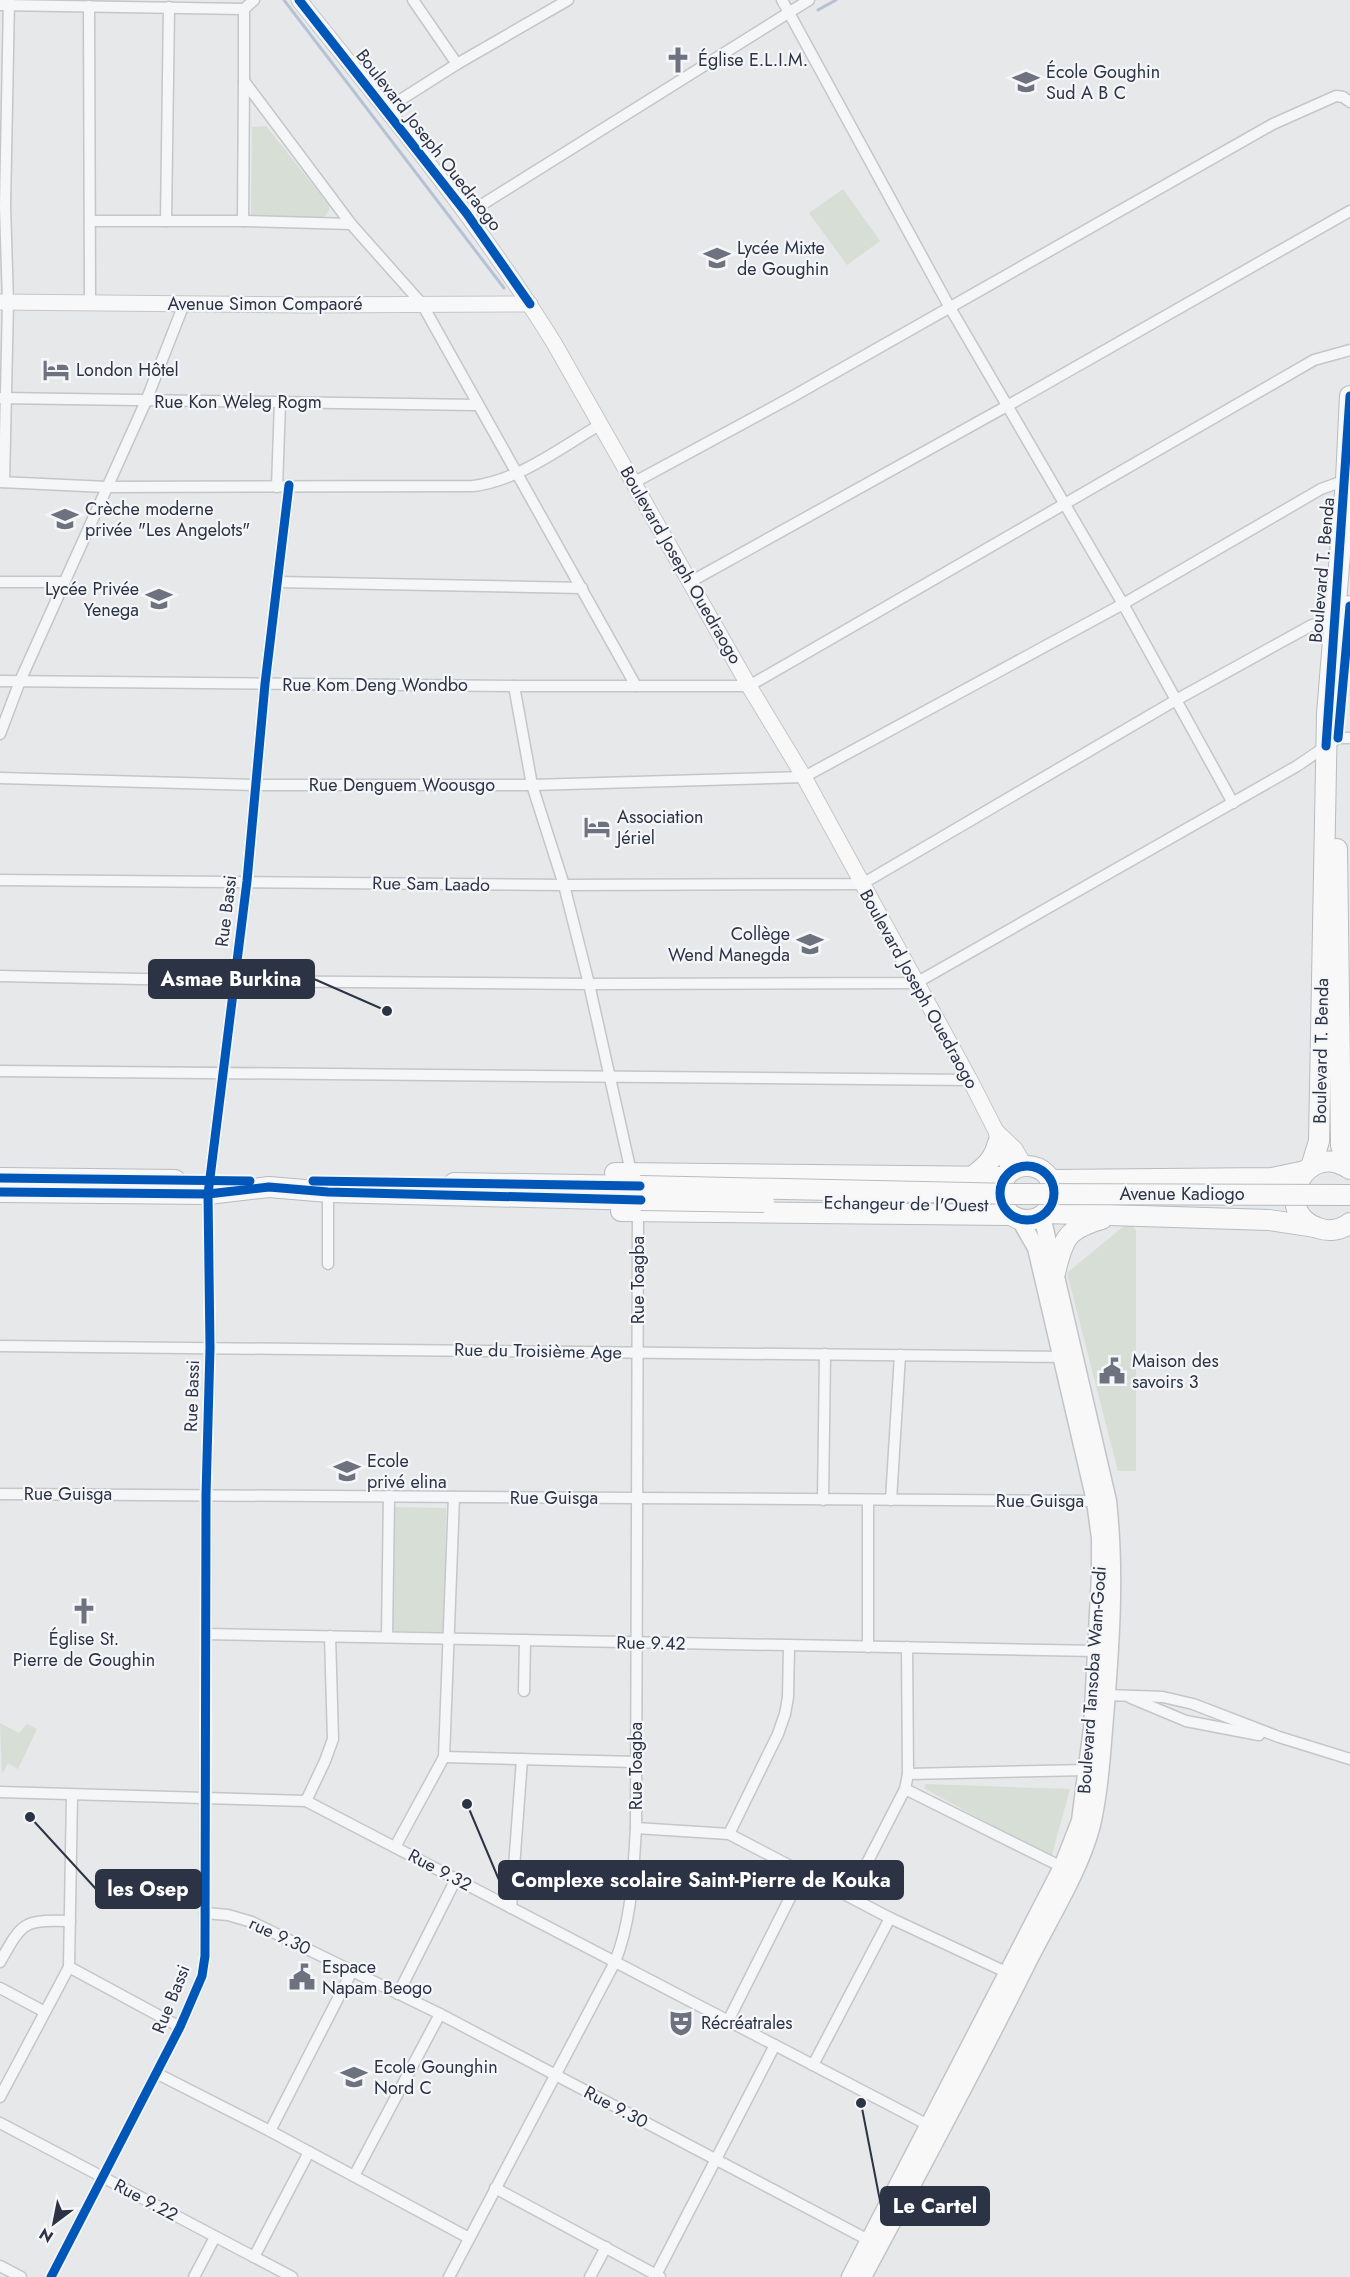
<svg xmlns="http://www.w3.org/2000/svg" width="1350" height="2277" viewBox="0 0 1350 2277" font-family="Jost,sans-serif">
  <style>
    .green { fill: #d6ded6 }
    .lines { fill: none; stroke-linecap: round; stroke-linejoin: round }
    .stream { stroke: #b6c2d4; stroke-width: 3 }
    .street-casing { stroke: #c4c6c8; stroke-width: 13 }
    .secondary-casing { stroke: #c4c6c8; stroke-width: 17 }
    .primary-casing { stroke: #c2c4c8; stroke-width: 19 }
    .highway-casing { stroke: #b8bbbf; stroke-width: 22 }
    .street { stroke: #f5f6f7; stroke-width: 10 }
    .secondary { stroke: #f8f8f8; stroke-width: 15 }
    .primary { stroke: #f8f8f8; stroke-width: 16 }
    .highway { stroke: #f8f8f8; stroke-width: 20 }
    .highway-bridge-casing { stroke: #b8bbbf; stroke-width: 22; stroke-linecap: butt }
    .highway-bridge { stroke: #f8f8f8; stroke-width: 20 }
    .cycleway-casing { stroke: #f4f6f9; stroke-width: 13 }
    .cycleway { stroke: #0057b8; stroke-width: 9 }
    .labels { text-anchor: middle; stroke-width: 4.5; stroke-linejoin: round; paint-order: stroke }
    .poi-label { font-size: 18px; fill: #2c3344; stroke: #f4f6f9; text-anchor: start }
    .street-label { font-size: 18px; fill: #2c3344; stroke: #f4f6f9 }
    .leader { fill: none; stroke: #2c3344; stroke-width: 2 }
    .callout-dot { fill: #2c3344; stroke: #f4f6f9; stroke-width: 2 }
    .callout { fill: #2c3344; stroke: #2c3344; stroke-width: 2 }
    .callout-label { font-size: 20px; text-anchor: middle; font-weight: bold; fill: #fff }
  </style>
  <rect width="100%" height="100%" fill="#e6e8ea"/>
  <g class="green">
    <path d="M266 126 329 205V211L324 217 251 216 252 127Z"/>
    <path d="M843 189 880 241 847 265 809 213Z"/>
    <path d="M1132 1225 1136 1231V1471H1118L1067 1273 1124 1226Z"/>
    <path d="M395 1507 446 1508 444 1632 393 1631Z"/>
    <path d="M0 1723 19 1733 27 1724 37 1729 18 1769 8 1763 2 1774Z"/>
    <path d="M926 1784 1070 1789 1051 1858 924 1788Z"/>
  </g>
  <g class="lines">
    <g class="stream">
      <path d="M284 0 504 288"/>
      <path d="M818 10 836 0"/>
    </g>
    <g class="street-casing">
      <g id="street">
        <path d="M413 0 457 64"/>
        <path d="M782 0 949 306 1123 604 1233 803"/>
        <path d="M0 5 244 9 254 0"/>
        <path d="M89 6 90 301"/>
        <path d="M244 9V81L351 224 422 304 636 686"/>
        <path d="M386 109 457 64 568 0"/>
        <path d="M467 214 809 0"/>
        <path d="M90 221H243L351 224"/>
        <path d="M166 221 169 7"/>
        <path d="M243 221 244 81"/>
        <path d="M0 398 477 405"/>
        <path d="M0 482 107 487 473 486C518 481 562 447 601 424"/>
        <path d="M4 482 8 302 5 206 9 0"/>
        <path d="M633 483 790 398 1273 124 1336 96 1343 97 1350 102"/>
        <path d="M277 487 280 402"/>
        <path d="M0 582H64"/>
        <path d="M277 582 582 588"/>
        <path d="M690 582 1007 406 1350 211"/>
        <path d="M0 681 514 686H749L1314 360 1350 350"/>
        <path d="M514 686 532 785 564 885 589 984 631 1172"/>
        <path d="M0 734 20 681 146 401 184 304"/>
        <path d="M0 778 255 785H532L804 777 1123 604 1321 489 1346 480"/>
        <path d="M0 880 564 885 862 884 1176 700 1312 625 1334 619"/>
        <path d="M0 976 235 981 589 984 916 983 1297 766 1338 738H1350"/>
        <path d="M0 1071 970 1080"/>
        <path d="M328 1264V1192"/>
        <path d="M0 1346 1066 1357"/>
        <path d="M0 1494 1098 1501"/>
        <path d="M823 1500 825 1354"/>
        <path d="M868 1500V1647"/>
        <path d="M891 1500 900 1355"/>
        <path d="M206 1634 1097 1651"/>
        <path d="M387 1637 389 1496"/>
        <path d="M524 1691 525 1640"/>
        <path d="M1107 1695 1163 1697 1193 1704 1279 1737 1350 1759"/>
        <path d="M1131 1698 1186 1721 1259 1735"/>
        <path d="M444 1757 636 1762"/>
        <path d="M908 1774 1087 1770"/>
        <path d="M905 1789 1062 1867"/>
        <path d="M0 1792 306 1801 932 2127"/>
        <path d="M306 1801 325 1761 333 1739 330 1636"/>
        <path d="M636 1828 729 1834 890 1918 1008 1973"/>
        <path d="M729 1834 778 1734 785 1714 788 1697 789 1647"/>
        <path d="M395 1847 444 1757 454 1497"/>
        <path d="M850 1896 905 1789 908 1774 907 1647"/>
        <path d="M511 1908 522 1759"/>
        <path d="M205 1913 228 1915 252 1922 440 2014 874 2243"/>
        <path d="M0 1962C23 1921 23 1920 70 1921"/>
        <path d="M69 1967 180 2027"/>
        <path d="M0 1988 45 2012"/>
        <path d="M398 1994 456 1879"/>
        <path d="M728 2021 803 1872"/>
        <path d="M813 2065 890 1918"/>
        <path d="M156 2073 270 2131 469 2238"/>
        <path d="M0 2097 69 1967 72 1795"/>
        <path d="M0 2123 292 2277"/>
        <path d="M270 2131 352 1971"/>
        <path d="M354 2176 440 2014"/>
        <path d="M495 2188 660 2277"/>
        <path d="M254 2257 309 2152"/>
        <path d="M0 2266 21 2277"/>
        <path d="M656 2275 775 2045"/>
        <path d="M51 2277 180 2027 202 1976 205 1956 206 1495 210 1348 208 1194 247 881 265 684 289 485"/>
        <path d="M194 2277 215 2237"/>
        <path d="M449 2277 615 1962C632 1919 633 1874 636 1828L638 1212"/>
        <path d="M590 2277 606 2247"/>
      </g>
    </g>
    <g class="secondary-casing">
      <g id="secondary">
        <path d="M299 0C388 111 479 222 554 343L749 686 804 777 970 1080 996 1131 1000 1151 1011 1171"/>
        <path d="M0 302 305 305 530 304"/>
        <path d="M996 1131 1015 1149 1025 1166"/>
      </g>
    </g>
    <g class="primary-casing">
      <g id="primary">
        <path d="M850 2277 1062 1867 1080 1821 1092 1728 1100 1575V1538L1095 1501 1036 1248 1020 1220"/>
        <path d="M863 2277C919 2172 976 2067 1029 1960 1050 1918 1080 1871 1092 1825 1100 1790 1102 1753 1105 1717 1111 1645 1116 1573 1108 1501L1042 1216"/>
      </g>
    </g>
    <g class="highway-casing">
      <g id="highway">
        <path d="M1343 666 1350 606"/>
        <path d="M1337 849 1341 1145 1347 1166"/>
        <circle cx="1027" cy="1193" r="27"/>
        <path d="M1311 1167 1319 1141 1327 714 1346 480 1350 396"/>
        <path d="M1350 1169C1305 1138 1270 1212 1318 1228 1329 1232 1341 1230 1350 1223"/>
        <path d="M615 1173 1005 1177"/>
        <path d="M973 1176C986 1166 994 1159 998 1143"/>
        <path d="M0 1178 175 1180"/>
        <path d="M1050 1180 1272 1178 1305 1171"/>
        <path d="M454 1183 640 1186"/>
        <path d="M0 1192 208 1194 269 1187 328 1192 641 1200"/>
        <path d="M621 1211 1010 1215"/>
        <path d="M1045 1213 1269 1220 1315 1227"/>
        <path d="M1055 1273C1063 1238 1067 1229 1102 1219"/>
      </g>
    </g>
    <use href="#street" class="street"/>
    <use href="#secondary" class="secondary"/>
    <use href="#primary" class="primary"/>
    <use href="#highway" class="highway"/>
    <g class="highway-bridge-casing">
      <g id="highway-bridge">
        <path d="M640 1186 1015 1194 1350 1195"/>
        <path d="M641 1200 764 1202"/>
      </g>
    </g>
    <use href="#highway-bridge" class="highway-bridge"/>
    <g class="cycleway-casing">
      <g id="cycleway">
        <path d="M299 0 467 214 530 304"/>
        <path d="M1338 738 1350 606"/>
        <path d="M1326 746 1350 396"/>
        <circle cx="1027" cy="1193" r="27"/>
        <path d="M0 1178 250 1181"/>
        <path d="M313 1181 640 1186"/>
        <path d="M0 1192 208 1194 269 1187 328 1192 641 1200"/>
        <path d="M51 2277 180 2027 202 1976 205 1956 206 1495 210 1348 208 1194 247 881 265 684 289 485"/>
      </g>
    </g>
    <use href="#cycleway" class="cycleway"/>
  </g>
  <defs>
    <g id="church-bare" transform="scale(2.07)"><path d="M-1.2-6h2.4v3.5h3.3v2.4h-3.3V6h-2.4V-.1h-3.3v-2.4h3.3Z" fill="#6d727e" stroke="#f4f6f9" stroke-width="2.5" paint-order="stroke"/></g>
    <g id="school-bare" transform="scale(2.07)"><path d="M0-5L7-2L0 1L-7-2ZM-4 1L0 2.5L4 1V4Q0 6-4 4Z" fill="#6d727e" stroke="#f4f6f9" stroke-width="2.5" paint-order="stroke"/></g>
    <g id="hotel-bare" transform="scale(2.07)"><path d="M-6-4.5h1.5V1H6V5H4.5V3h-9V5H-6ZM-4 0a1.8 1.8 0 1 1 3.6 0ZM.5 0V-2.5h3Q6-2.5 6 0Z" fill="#6d727e" stroke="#f4f6f9" stroke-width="2.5" paint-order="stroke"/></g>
    <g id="civic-bare" transform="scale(2.07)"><path d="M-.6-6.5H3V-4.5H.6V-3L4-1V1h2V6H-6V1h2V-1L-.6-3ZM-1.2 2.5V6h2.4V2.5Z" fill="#6d727e" stroke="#f4f6f9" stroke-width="2.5" paint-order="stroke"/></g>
    <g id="theatre-bare" transform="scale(2.07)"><path d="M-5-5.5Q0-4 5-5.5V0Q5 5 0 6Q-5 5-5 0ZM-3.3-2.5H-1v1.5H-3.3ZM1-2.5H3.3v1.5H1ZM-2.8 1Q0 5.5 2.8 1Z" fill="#6d727e" stroke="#f4f6f9" stroke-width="2.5" paint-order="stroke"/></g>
  </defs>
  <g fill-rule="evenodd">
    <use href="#church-bare" x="678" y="60"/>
    <use href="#school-bare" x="1026" y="82"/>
    <use href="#school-bare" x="717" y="258"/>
    <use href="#hotel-bare" x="56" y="370"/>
    <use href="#school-bare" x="65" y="519"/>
    <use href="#school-bare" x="159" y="599"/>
    <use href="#hotel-bare" x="597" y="827"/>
    <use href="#school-bare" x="810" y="944"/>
    <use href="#civic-bare" x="1112" y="1371"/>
    <use href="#school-bare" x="347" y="1471"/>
    <use href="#church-bare" x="84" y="1611"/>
    <use href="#civic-bare" x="302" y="1977"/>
    <use href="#theatre-bare" x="681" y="2023"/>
    <use href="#school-bare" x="354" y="2077"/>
  </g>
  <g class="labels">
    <g class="poi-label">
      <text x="698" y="66">Église E.L.I.M.</text>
      <text x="1046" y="78">École Goughin<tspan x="1046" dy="21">Sud A B C</tspan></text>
      <text x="737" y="254">Lycée Mixte<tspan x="737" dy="21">de Goughin</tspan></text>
      <text x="76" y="376">London Hôtel</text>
      <text x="85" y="515">Crèche moderne<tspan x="85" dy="21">privée "Les Angelots"</tspan></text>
      <text x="139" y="595" text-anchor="end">Lycée Privée<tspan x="139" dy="21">Yenega</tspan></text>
      <text x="617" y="823">Association<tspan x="617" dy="21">Jériel</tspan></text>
      <text x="790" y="940" text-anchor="end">Collège<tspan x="790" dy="21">Wend Manegda</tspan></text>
      <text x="1132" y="1367">Maison des<tspan x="1132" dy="21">savoirs 3</tspan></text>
      <text x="367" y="1467">Ecole<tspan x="367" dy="21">privé elina</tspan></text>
      <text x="84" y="1645" text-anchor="middle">Église St.<tspan x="84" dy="21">Pierre de Goughin</tspan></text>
      <text x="322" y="1973">Espace<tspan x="322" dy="21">Napam Beogo</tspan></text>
      <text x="701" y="2029">Récréatrales</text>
      <text x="374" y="2073">Ecole Gounghin<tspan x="374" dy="21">Nord C</tspan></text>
    </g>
    <g class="street-label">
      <text transform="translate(429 140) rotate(52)" y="6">Boulevard Joseph Ouedraogo</text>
      <text x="265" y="310">Avenue Simon Compaoré</text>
      <text x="238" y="408">Rue Kon Weleg Rogm</text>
      <text transform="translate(681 565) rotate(60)" y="6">Boulevard Joseph Ouedraogo</text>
      <text transform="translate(1322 570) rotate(-85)" y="6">Boulevard T. Benda</text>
      <text x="375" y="691">Rue Kom Deng Wondbo</text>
      <text x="402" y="791">Rue Denguem Woousgo</text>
      <text transform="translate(431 884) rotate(1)" y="6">Rue Sam Laado</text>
      <text transform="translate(226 911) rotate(-83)" y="6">Rue Bassi</text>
      <text transform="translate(919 989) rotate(61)" y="6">Boulevard Joseph Ouedraogo</text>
      <text transform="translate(1321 1051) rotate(-89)" y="6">Boulevard T. Benda</text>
      <text x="1182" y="1200">Avenue Kadiogo</text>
      <text transform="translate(906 1204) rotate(1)" y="6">Echangeur de l'Ouest</text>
      <text transform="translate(638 1280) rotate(-90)" y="6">Rue Toagba</text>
      <text transform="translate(538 1351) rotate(1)" y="6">Rue du Troisième Age</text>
      <text transform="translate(192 1396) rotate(-88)" y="6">Rue Bassi</text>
      <text x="68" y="1500">Rue Guisga</text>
      <text x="554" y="1504">Rue Guisga</text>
      <text x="1040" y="1507">Rue Guisga</text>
      <text transform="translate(651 1643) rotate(1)" y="6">Rue 9.42</text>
      <text transform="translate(1092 1680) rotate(-86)" y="6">Boulevard Tansoba Wam-Godi</text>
      <text transform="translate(636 1766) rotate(-90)" y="6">Rue Toagba</text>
      <text transform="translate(440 1870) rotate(28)" y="6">Rue 9.32</text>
      <text transform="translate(280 1936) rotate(25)" y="6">rue 9.30</text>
      <text transform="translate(171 1999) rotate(-68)" y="6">Rue Bassi</text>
      <text transform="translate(616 2107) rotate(28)" y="6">Rue 9.30</text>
      <text transform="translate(146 2200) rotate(28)" y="6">Rue 9.22</text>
    </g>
  </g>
  <path class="leader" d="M387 1011L314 979M467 1804L499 1880M30 1817L96 1889M861 2103L881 2206"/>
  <g class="callout-dot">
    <circle cx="387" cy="1011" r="6"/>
    <circle cx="467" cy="1804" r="6"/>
    <circle cx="30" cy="1817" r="6"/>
    <circle cx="861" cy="2103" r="6"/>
  </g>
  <g class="callout">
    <rect x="149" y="960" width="165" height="38" rx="6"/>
    <rect x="499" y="1861" width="404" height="38" rx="6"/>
    <rect x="96" y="1870" width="105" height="38" rx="6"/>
    <rect x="881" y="2187" width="108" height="38" rx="6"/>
  </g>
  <g class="callout-label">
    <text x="231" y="986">Asmae Burkina</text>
    <text x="701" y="1887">Complexe scolaire Saint-Pierre de Kouka</text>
    <text x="148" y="1896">les Osep</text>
    <text x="935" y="2213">Le Cartel</text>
  </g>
  <g transform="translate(54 2223) rotate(212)" stroke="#f4f6f9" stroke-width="4.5" paint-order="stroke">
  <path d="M0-4.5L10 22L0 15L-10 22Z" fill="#2c3344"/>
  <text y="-9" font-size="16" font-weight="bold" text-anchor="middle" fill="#2c3344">N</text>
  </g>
</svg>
